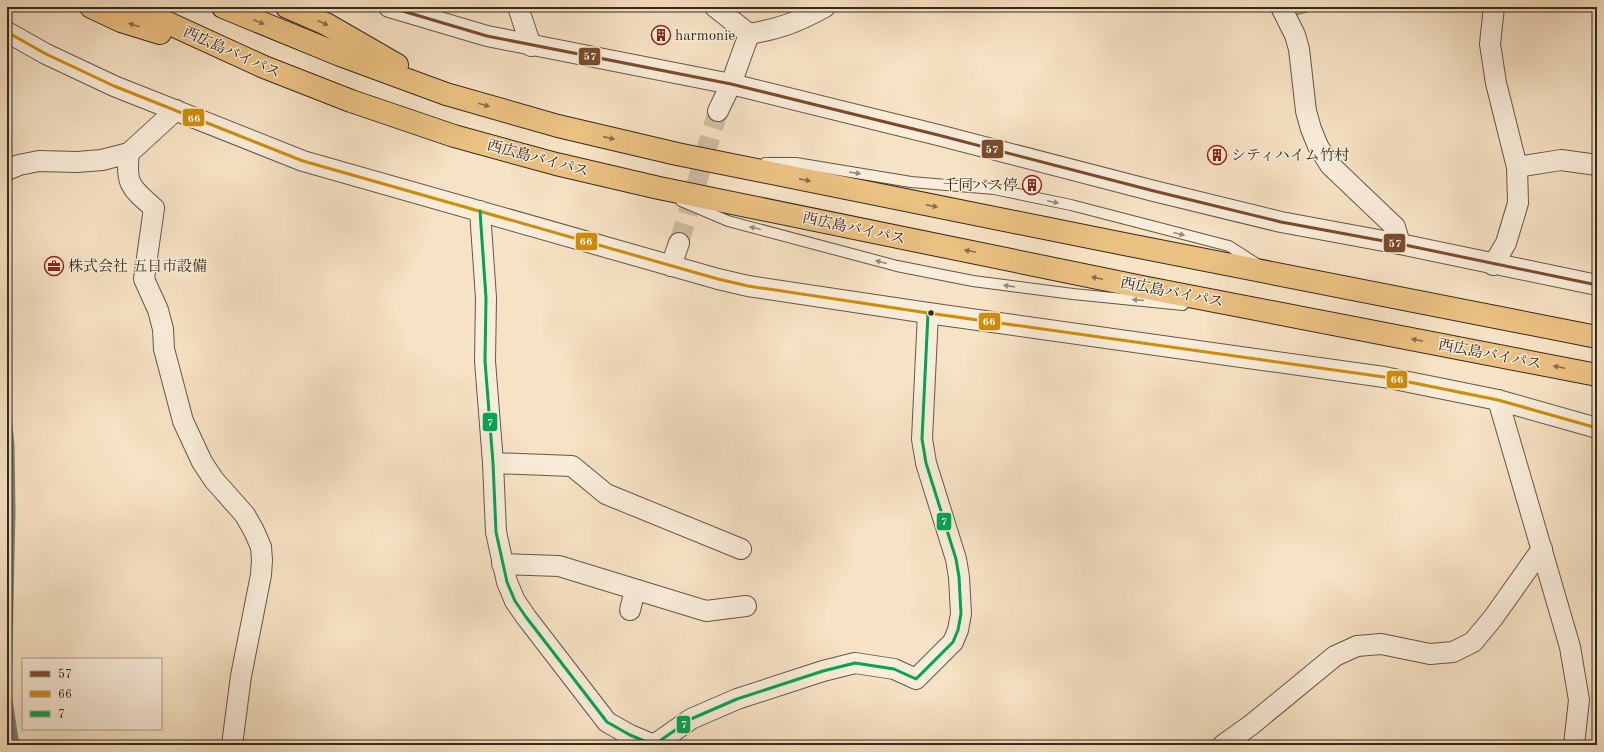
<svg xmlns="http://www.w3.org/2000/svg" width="1604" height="752" viewBox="0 0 1604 752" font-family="'Old Standard TT','Noto Serif JP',serif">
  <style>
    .cemetery { fill: url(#cemetery-stones); stroke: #7b7656 }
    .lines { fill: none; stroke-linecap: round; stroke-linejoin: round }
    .stream { stroke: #738277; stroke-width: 7 }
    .street-tunnel { stroke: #cfbda2; stroke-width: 20; stroke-dasharray: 20 10; stroke-linecap: butt }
    .lane-casing { stroke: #655746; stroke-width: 12 }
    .street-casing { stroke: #655746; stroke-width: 22 }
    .highway-casing { stroke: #35291c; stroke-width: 24 }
    .lane { stroke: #f9ecd9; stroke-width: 10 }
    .street { stroke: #f9ecd9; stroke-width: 20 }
    .highway { stroke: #ebc182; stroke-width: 22 }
    .bus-1-casing { stroke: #f9ecd9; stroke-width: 6 }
    .bus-2-casing { stroke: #f9ecd9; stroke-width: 6 }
    .bus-3-casing { stroke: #f9ecd9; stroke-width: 6 }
    .bus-1 { stroke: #7a4b2a; stroke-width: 3 }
    .bus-2 { stroke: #d08d06; stroke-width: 3 }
    .bus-3 { stroke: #00a651; stroke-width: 3 }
    .oneway { fill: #876d4a }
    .oneway2 { fill: #978a7a }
    .bus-dot { fill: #35291c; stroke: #f9ecd9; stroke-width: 1.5 }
    .labels { text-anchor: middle; stroke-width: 3; stroke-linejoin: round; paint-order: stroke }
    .poi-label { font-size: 15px; fill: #35291c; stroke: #f9ecd9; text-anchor: start }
    .street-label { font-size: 15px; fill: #35291c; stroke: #f9ecd9 }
    .line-badge { stroke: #f9ecd9; stroke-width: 1.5 }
    .badge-label { font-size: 11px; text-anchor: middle; font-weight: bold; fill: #fff }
  </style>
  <defs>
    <pattern id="cemetery-stones" width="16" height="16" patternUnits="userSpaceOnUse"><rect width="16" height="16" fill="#c1c291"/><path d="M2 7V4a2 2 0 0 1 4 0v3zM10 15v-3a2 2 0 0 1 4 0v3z" fill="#9e9e76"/></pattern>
  </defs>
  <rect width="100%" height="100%" fill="#f6e2c4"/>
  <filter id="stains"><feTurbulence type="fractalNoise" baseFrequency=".005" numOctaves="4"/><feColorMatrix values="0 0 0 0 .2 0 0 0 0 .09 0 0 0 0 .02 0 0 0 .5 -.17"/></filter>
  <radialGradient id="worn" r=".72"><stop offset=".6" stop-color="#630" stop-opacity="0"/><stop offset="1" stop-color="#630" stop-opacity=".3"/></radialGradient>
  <path class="cemetery" d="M1293 7H1324L1296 15Z"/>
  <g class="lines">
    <path class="stream" d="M7 403 11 446 12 511 8 694 15 739 17 745"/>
    <path class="street-tunnel" d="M679 243 718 111"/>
    <g class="lane-casing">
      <g id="lane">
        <path d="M765 163H796L911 182 994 189 1071 205 1229 246 1257 264"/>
        <path d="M681 201 728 221 897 266 973 281 1073 294 1183 305"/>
      </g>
    </g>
    <g class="street-casing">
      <g id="street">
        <path d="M389 7 487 36 731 84 938 135 1154 191 1281 222 1400 244 1597 285"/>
        <path d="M518 7 531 46"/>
        <path d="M715 7 749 34 731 84 718 111"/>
        <path d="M1281 7 1295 35 1299 49 1306 111 1311 129 1318 146 1330 165 1395 227 1400 244"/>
        <path d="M7 32 46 54 114 86 303 161 718 279 748 286 928 313 1384 377 1498 400 1597 428"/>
        <path d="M749 34C779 29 798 22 825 7"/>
        <path d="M129 153C125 184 131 188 154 208L144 279 158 310 163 329 164 349 183 421 202 462 214 480 245 515 254 531 261 547 262 560 261 575 241 676 232 745"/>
        <path d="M1517 167 1561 160 1597 165"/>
        <path d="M7 170 19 165 39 161 77 162 102 160 129 153 176 110"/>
        <path d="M480 211 486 298 485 361 493 463 496 532 507 582 515 601 526 617 607 722 630 735 654 745 691 719 737 699 823 671 855 663 894 669 916 679 953 642 958 630 961 614 959 577 956 559 926 463 922 439 928 313"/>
        <path d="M1493 265 1506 243 1518 203 1517 167 1496 83 1490 44 1494 7"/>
        <path d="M671 266 679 243"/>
        <path d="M1498 400 1570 647 1579 700 1574 745"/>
        <path d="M493 463 572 466 606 494 741 549"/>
        <path d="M502 564 559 566 706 611 746 606"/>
        <path d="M630 610 635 590"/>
        <path d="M1223 745 1251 725 1335 656 1357 646 1381 644 1430 654 1453 652 1473 642 1493 618 1542 549"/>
      </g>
    </g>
    <g class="highway-casing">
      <g id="highway">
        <path d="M91 7 121 21 160 33"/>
        <path d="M133 7 264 67 351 101 454 136 556 164 659 188 1142 287 1597 375"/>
        <path d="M223 7 340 55 446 94 558 126 677 154 1119 243 1597 337"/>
        <path d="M287 7 326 24 397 65"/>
      </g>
    </g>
    <use href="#lane" class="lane"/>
    <use href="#street" class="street"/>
    <use href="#highway" class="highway"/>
    <g class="bus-1-casing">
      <path id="bus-1" d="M389 7 487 36 731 84 938 135 1154 191 1281 222 1400 244 1597 285"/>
    </g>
    <g class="bus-2-casing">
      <path id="bus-2" d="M7 32 46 54 114 86 303 161 718 279 748 286 928 313 1384 377 1498 400 1597 428"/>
    </g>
    <g class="bus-3-casing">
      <path id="bus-3" d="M480 211 486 298 485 361 493 463 496 532 507 582 515 601 526 617 607 722 630 735 654 745 691 719 737 699 823 671 855 663 894 669 916 679 953 642 958 630 961 614 959 577 956 559 926 463 922 439 928 313"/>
    </g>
    <use href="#bus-1" class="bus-1"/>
    <use href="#bus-2" class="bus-2"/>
    <use href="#bus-3" class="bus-3"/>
  </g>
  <defs><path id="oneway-solid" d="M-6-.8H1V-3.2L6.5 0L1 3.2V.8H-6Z"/></defs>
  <g class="oneway">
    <use href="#oneway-solid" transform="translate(259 22) rotate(22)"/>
    <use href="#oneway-solid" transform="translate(323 23) rotate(25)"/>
    <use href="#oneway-solid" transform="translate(134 25) rotate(-162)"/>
    <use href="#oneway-solid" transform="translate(484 105) rotate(16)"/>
    <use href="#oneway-solid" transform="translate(609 138) rotate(13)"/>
    <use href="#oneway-solid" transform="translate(805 180) rotate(11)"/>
    <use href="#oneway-solid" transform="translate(932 206) rotate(11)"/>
    <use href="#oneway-solid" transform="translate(970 251) rotate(-168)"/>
    <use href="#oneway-solid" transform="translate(1097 278) rotate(-168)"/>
    <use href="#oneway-solid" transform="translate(1417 340) rotate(-169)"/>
    <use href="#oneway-solid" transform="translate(1559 367) rotate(-169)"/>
  </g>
  <g class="oneway2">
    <use href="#oneway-solid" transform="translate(855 173) rotate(9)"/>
    <use href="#oneway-solid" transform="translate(1053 202) rotate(12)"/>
    <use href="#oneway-solid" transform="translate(755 228) rotate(-166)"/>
    <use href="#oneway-solid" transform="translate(1179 234) rotate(14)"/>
    <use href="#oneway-solid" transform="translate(881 262) rotate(-165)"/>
    <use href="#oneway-solid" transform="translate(1009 286) rotate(-172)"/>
    <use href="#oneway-solid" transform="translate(1138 300) rotate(-175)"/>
  </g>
  <defs>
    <g id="building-ring" transform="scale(1)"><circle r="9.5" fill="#f9ecd9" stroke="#8f2418" stroke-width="1.5"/><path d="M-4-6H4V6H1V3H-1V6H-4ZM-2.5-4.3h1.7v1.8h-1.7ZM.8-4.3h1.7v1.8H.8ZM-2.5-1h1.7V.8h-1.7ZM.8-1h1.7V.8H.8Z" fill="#8f2418"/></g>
    <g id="office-ring" transform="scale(1)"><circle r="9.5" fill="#f9ecd9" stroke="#8f2418" stroke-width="1.5"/><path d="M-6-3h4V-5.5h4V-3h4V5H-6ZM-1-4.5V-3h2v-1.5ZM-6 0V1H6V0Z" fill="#8f2418"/></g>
  </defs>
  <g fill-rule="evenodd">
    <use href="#building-ring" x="661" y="35"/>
    <use href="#building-ring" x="1217" y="155"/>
    <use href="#building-ring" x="1032" y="185"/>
    <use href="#office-ring" x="54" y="266"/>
  </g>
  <circle class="bus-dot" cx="931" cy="313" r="3.5"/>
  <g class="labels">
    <g class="poi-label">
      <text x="675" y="40">harmonie</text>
      <text x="1231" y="160">シティハイム竹村</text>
      <text x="1018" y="190" text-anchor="end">千同バス停</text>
      <text x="68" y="271">株式会社 五日市設備</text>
    </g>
    <g class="street-label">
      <text transform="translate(232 52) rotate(24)" y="5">西広島バイパス</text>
      <text transform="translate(538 158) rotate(15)" y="5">西広島バイパス</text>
      <text transform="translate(854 228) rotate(12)" y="5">西広島バイパス</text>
      <text transform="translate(1172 292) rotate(11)" y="5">西広島バイパス</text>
      <text transform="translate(1490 354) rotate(11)" y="5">西広島バイパス</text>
    </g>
  </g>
  <g class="line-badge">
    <rect x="578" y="47" width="23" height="19" rx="4" fill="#7a4b2a"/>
    <rect x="182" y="108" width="23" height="19" rx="4" fill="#d08d06"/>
    <rect x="981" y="139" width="23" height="20" rx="4" fill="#7a4b2a"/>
    <rect x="575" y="232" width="23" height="19" rx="4" fill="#d08d06"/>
    <rect x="1383" y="233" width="23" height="20" rx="4" fill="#7a4b2a"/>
    <rect x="978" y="312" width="23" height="19" rx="4" fill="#d08d06"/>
    <rect x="1386" y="370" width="22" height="19" rx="4" fill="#d08d06"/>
    <rect x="482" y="412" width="16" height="20" rx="4" fill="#00a651"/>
    <rect x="936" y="512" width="16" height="19" rx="4" fill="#00a651"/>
    <rect x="676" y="715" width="15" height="19" rx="4" fill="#00a651"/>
  </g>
  <g class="badge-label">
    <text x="590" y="60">57</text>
    <text x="194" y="122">66</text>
    <text x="992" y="153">57</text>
    <text x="586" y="245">66</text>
    <text x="1395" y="247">57</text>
    <text x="989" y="325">66</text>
    <text x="1397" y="383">66</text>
    <text x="490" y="426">7</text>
    <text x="944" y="525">7</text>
    <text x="684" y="728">7</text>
  </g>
  <rect width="1604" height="752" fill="none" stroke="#f6e2c4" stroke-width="24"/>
  <rect x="8" y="8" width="1588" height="736" fill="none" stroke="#35291c" stroke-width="2"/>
  <rect x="12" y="12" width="1580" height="728" fill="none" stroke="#35291c"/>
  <rect x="22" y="658" width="140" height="72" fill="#f9ecd9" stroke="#ab9e8d"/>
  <rect x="30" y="671" width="20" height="6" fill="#7a4b2a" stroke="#ab9e8d"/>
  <text x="58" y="678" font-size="12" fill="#35291c">57</text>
  <rect x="30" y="691" width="20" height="6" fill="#d08d06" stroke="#ab9e8d"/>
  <text x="58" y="698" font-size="12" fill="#35291c">66</text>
  <rect x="30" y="711" width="20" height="6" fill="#00a651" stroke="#ab9e8d"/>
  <text x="58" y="718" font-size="12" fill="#35291c">7</text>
  <rect width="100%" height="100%" filter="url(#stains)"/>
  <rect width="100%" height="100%" fill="url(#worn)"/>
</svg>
